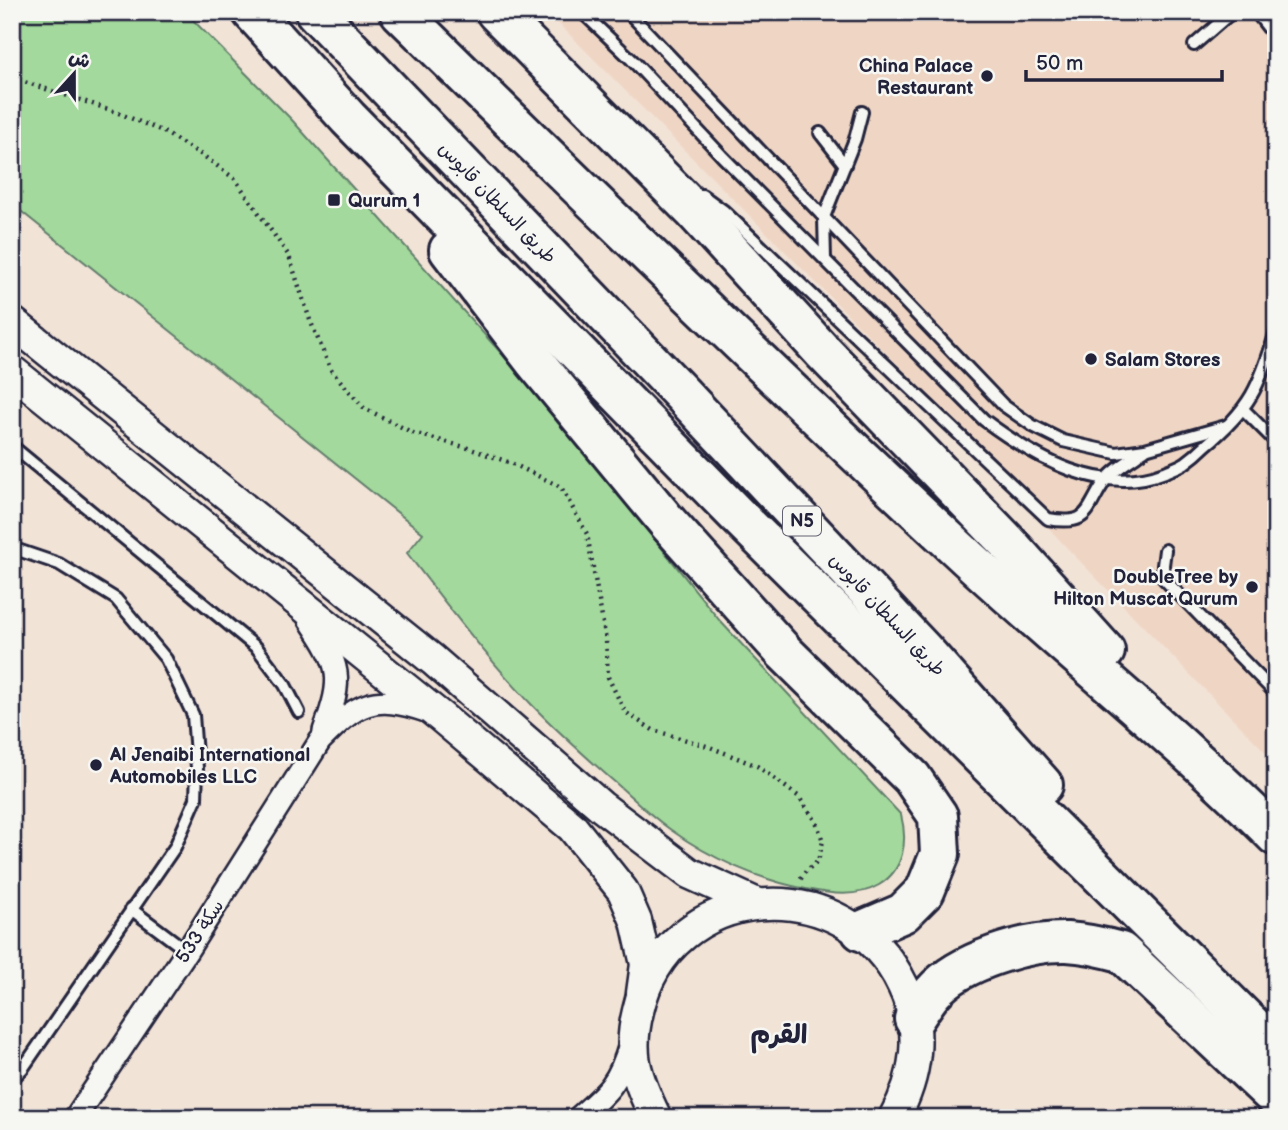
<svg xmlns="http://www.w3.org/2000/svg" width="1288" height="1130" viewBox="0 0 1288 1130" font-family="'Balsamiq Sans','Playpen Sans Arabic',sans-serif">
  <style>
    .built { fill: #efd6c4 }
    .green { fill: #a3d99c; stroke: #627e6c; stroke-width: 2 }
    .lines { fill: none; stroke-linecap: round; stroke-linejoin: round }
    .lane-casing { stroke: #22223b; stroke-width: 16 }
    .street-casing { stroke: #22223b; stroke-width: 26 }
    .secondary-casing { stroke: #22223b; stroke-width: 35 }
    .highway-casing { stroke: #22223b; stroke-width: 44 }
    .path { stroke: #22223b; stroke-width: 4.5; stroke-dasharray: 2 5; stroke-linecap: butt }
    .lane { stroke: #f6f6f2; stroke-width: 10 }
    .street { stroke: #f6f6f2; stroke-width: 21 }
    .secondary { stroke: #f6f6f2; stroke-width: 30 }
    .highway { stroke: #f6f6f2; stroke-width: 38 }
    .poi-dot { fill: #22223b; stroke: #f6f6f2; stroke-width: 2.5 }
    .labels { text-anchor: middle; stroke-width: 5; stroke-linejoin: round; paint-order: stroke }
    .shield { fill: #f6f6f2; stroke: #626272; stroke-width: 2 }
    .shield-label { font-size: 18px; font-weight: bold; fill: #22223b }
    .poi-label { font-size: 19px; font-weight: bold; fill: #22223b; stroke: #f6f6f2; text-anchor: start }
    .street-label { font-size: 19px; fill: #22223b; stroke: #f6f6f2 }
    .district-label { font-size: 26px; font-weight: bold; fill: #22223b; stroke: #f6f6f2 }
  </style>
  <rect width="100%" height="100%" fill="#f2e3d7"/>
  <filter id="ink" filterUnits="userSpaceOnUse"><feTurbulence type="fractalNoise" baseFrequency=".0143" numOctaves="2"/><feDisplacementMap in="SourceGraphic" scale="14" xChannelSelector="R" yChannelSelector="G"/><feConvolveMatrix kernelMatrix="1 2 1 2 8 2 1 2 1" color-interpolation-filters="sRGB"/></filter>
  <g filter="url(#ink)">
    <path class="built" d="M547 12H1276V763L1068 549 903 370Z"/>
    <path class="green" d="M12 12H185L291 119 545 402 720 621 901 815C908 841 904 870 879 885 857 898 830 894 806 889 759 880 710 858 671 830 649 815 630 795 610 778 583 754 557 731 532 705 487 658 447 605 407 553L423 533 12 204Z"/>
    <g class="lines">
      <g class="lane-casing">
        <g id="lane">
          <path d="M582 12 632 60 722 156 984 420C1035 458 1101 497 1165 472 1172 469 1179 467 1185 463 1192 458 1199 452 1205 446 1250 409 1260 386 1276 331"/>
          <path d="M628 12 1003 405 1033 426 1063 441 1116 453 1145 449 1226 426"/>
          <path d="M1256 12 1276 38"/>
          <path d="M1194 45 1232 12"/>
          <path d="M820 133 845 165"/>
          <path d="M702 195 724 211 1048 519C1091 526 1085 510 1105 481 1114 469 1132 459 1145 450"/>
          <path d="M825 259 824 217 855 139 862 112"/>
          <path d="M1243 409 1276 442"/>
          <path d="M12 446 257 648 285 685 299 712"/>
          <path d="M12 548 59 564 116 599 166 659 193 715 197 768 196 799 175 847 23 1068 12 1079"/>
          <path d="M1165 550 1163 565 1164 579 1276 694"/>
          <path d="M131 909 187 951"/>
        </g>
      </g>
      <g class="street-casing">
        <g id="street">
          <path d="M309 619C341 667 344 676 324 731"/>
          <path d="M75 1118 187 951 320 741C357 703 373 693 426 711"/>
          <path d="M578 1118C608 1092 619 1083 630 1044"/>
        </g>
      </g>
      <g class="secondary-casing">
        <g id="secondary">
          <path d="M12 322 433 660 602 807 689 873 755 903"/>
          <path d="M12 371 441 717 572 827 623 891 636 921 646 964 642 993"/>
          <path d="M656 1118C647 1100 639 1083 635 1063 632 1046 634 1027 638 1011 668 879 847 867 903 986 924 1029 917 1077 894 1118"/>
        </g>
      </g>
      <g class="highway-casing">
        <g id="highway">
          <path d="M252 12 348 118 736 514 1276 1049"/>
          <path d="M315 12 682 394 927 654 1043 785"/>
          <path d="M400 12C584 193 769 373 958 549 1062 646 1175 735 1276 836"/>
          <path d="M496 12 693 210 822 351 1007 542 1105 651"/>
          <path d="M449 250 535 362 668 523 784 652 912 778 938 816 940 854 925 891 903 913 861 931"/>
          <path d="M914 1019C920 1010 926 1000 933 992 960 961 1027 941 1067 942 1086 943 1103 947 1121 952L1276 1098"/>
        </g>
      </g>
      <path class="path" d="M12 78 111 110 162 131 205 157 235 179 289 256 310 320 331 370 364 408 413 433 468 448 511 463 561 487 587 534 606 640 608 677 625 712 653 730 710 747 757 766 798 796 816 821 823 841 818 861 806 871 800 880"/>
      <use href="#lane" class="lane"/>
      <use href="#street" class="street"/>
      <use href="#secondary" class="secondary"/>
      <use href="#highway" class="highway"/>
    </g>
  </g>
  <g class="poi-dot">
    <circle cx="987" cy="76" r="7"/>
    <rect x="327" y="193" width="14" height="14" rx="3.5"/>
    <circle cx="1091" cy="359" r="7"/>
    <circle cx="1252" cy="587" r="7"/>
    <circle cx="96" cy="765" r="7"/>
  </g>
  <g class="labels">
    <rect class="shield" x="783" y="506.5" width="38" height="29" rx="5"/>
    <g class="shield-label">
      <text x="802" y="527">N5</text>
    </g>
    <g class="poi-label">
      <text x="973" y="72" text-anchor="end">China Palace<tspan x="973" dy="22">Restaurant</tspan></text>
      <text x="348" y="207">Qurum 1</text>
      <text x="1105" y="366">Salam Stores</text>
      <text x="1238" y="583" text-anchor="end">DoubleTree by<tspan x="1238" dy="22">Hilton Muscat Qurum</tspan></text>
      <text x="110" y="761">Al Jenaibi International<tspan x="110" dy="22">Automobiles LLC</tspan></text>
    </g>
    <g class="street-label">
      <text transform="translate(498 202) rotate(46)" y="7">طريق السلطان قابوس</text>
      <text transform="translate(888 614) rotate(47)" y="7">طريق السلطان قابوس</text>
      <text transform="translate(199 931) rotate(-57)" y="7">سكة 533</text>
    </g>
    <g class="district-label">
      <text x="779" y="1043">القرم</text>
    </g>
  </g>
  <rect width="1288" height="1130" fill="none" stroke="#f6f6f2" stroke-width="42"/>
  <rect x="21" y="21" width="1246" height="1088" fill="none" stroke="#22223b" stroke-width="2.5" filter="url(#ink)"/>
  <g transform="translate(74 74) rotate(21)" stroke="#f6f6f2" stroke-width="5" paint-order="stroke">
  <path d="M0-5L12 26L0 18L-12 26Z" fill="#22223b"/>
  <text y="-10" font-size="19" font-weight="bold" text-anchor="middle" fill="#22223b">ش</text>
  </g>
  <path d="M1026 70v10h196v-10" fill="none" stroke="#22223b" stroke-width="3.5"/>
  <text x="1036" y="70" font-size="21" fill="#22223b" stroke="#f6f6f2" stroke-width="5" paint-order="stroke">50 m</text>
</svg>
